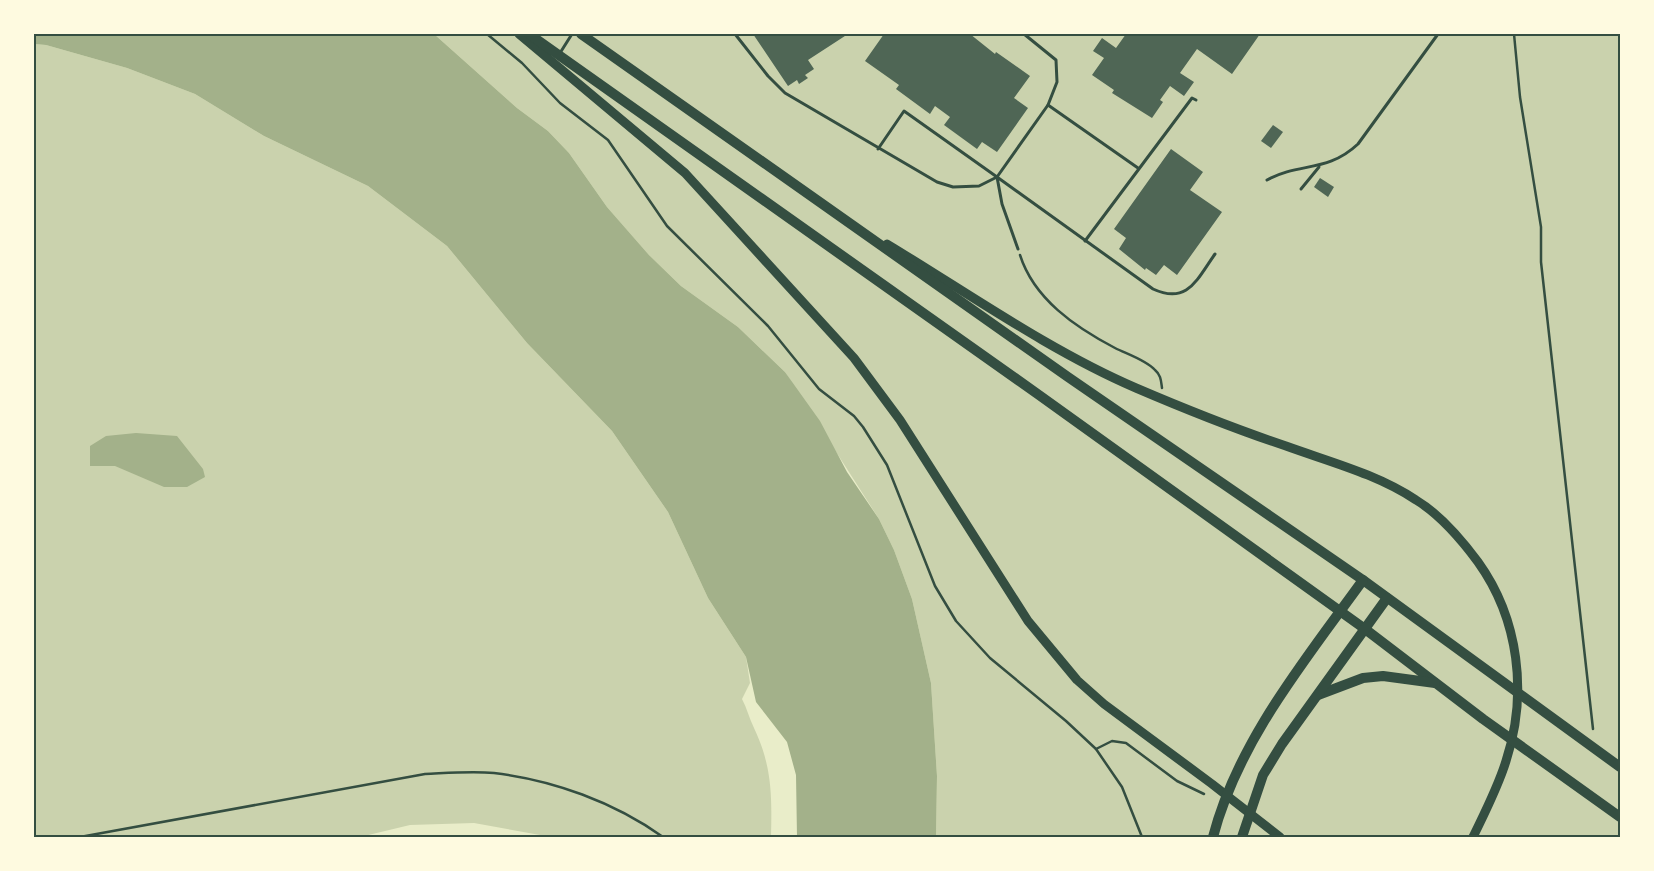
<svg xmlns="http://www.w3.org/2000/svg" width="1654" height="871" viewBox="0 0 1654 871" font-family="'IBM Plex Sans',sans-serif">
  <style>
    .green { fill: #cad2ad }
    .water { fill: #a3b18a }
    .building { fill: #4f6655 }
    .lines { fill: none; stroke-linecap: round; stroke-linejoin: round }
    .path { stroke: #344e41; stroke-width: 2.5 }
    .service { stroke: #344e41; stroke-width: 3 }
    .secondary { stroke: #344e41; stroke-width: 9 }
    .primary { stroke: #344e41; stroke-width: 10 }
    .neatline { fill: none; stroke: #344e41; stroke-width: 2 }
  </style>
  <rect width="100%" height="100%" fill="#e9edc9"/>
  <g class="green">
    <path d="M434 34H1620V837H936L937 776 931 683 912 599 894 550 879 519 785 372 738 327 681 286 649 255 607 207 569 153 548 131 517 108Z"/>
    <path d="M34 44 46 45 127 68 195 94 264 136 368 186 447 246 527 343 612 431 668 512 708 598 746 657 750 683 742 699C747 708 749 718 754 728 772 766 772 795 771 837H551L474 823 410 825 360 837H34Z"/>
  </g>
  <g class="water">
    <path d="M34 34H434L517 108 548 131 569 153 607 207 649 255 681 286 738 327 785 372 820 421 847 472 879 519 894 550 912 599 931 683 937 776 936 837H797L796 775 787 742 756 702 746 657 708 598 668 512 612 431 527 343 447 246 368 186 264 136 195 94 127 68 46 45 34 44Z"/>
    <path d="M136 433 177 436 203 469 205 477 187 487H164L115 466H90V446L106 436Z"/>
  </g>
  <g class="building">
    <path d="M753 34H848L808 60 814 69 805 75 808 78 799 84 797 80 788 86Z"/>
    <path d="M884 34H970L995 54 996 52 1030 76 1014 98 1028 108 997 152 982 142 977 149 944 125 950 117 935 106 930 114 896 89 899 85 865 61Z"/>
    <path d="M1126 34H1260L1232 74 1197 49 1180 73 1194 82 1184 96 1170 86 1160 100 1163 102 1152 118 1112 93 1114 90 1092 75 1104 58 1093 51 1102 38 1116 48Z"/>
    <path d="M1273 125 1283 132 1271 148 1261 141Z"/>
    <path d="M1171 149 1203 172 1190 190 1222 212 1177 275 1164 265 1156 275 1146 268 1145 270 1119 249 1126 238 1114 229Z"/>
    <path d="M1320 178 1334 187 1328 197 1314 187Z"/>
  </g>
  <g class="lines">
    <g class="path">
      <path d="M487 34 522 63 560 103 608 140 667 226 768 326 819 389 854 416 863 427 887 465 935 586 956 621 990 658 1066 721 1096 749 1122 787 1142 837"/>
      <path d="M1514 34 1520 97 1541 227V262L1593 729"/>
      <path d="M1020 255C1034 299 1075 327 1115 348 1127 354 1146 360 1155 370 1161 375 1161 381 1162 388"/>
      <path d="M1096 749 1112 741 1126 743 1177 781 1204 794"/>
      <path d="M80 837 425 774C448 773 471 771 494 773 553 780 614 802 663 837"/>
    </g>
    <g class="service">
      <path d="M735 34 768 76 785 93 937 182 953 187 979 186 997 177 1048 105 1057 82 1056 60 1024 34"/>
      <path d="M560 53 572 34"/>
      <path d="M1048 105 1138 168"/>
      <path d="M878 149 904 111 997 177"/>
      <path d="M1267 180C1300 162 1327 173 1358 144L1438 34"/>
      <path d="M1301 189 1319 167"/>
      <path d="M1085 241 1192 98 1196 100"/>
      <path d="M1018 249 1002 204 997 177 1153 289C1188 305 1197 279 1215 254"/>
    </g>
    <g class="secondary">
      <path d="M519 34 685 173 854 358 900 420 1028 621 1077 680 1104 704 1212 784 1280 837"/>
      <path d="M887 244C968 293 1050 351 1136 388 1185 409 1235 429 1286 446 1330 462 1377 474 1416 500 1441 515 1461 539 1478 562 1519 619 1528 694 1506 761 1498 787 1485 812 1473 837"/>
    </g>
    <g class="primary">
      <path d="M529 34 1039 395 1365 629 1483 719 1620 817"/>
      <path d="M581 34 1068 377 1363 580 1620 767"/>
      <path d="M1318 695 1363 678 1383 676 1435 683"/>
      <path d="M1213 837C1238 741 1306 659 1363 580"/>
      <path d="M1242 837 1263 775 1282 744 1387 598"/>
    </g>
  </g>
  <rect width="1654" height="871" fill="none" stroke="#fefae0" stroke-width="70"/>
  <rect x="35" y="35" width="1584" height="801" class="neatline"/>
</svg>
